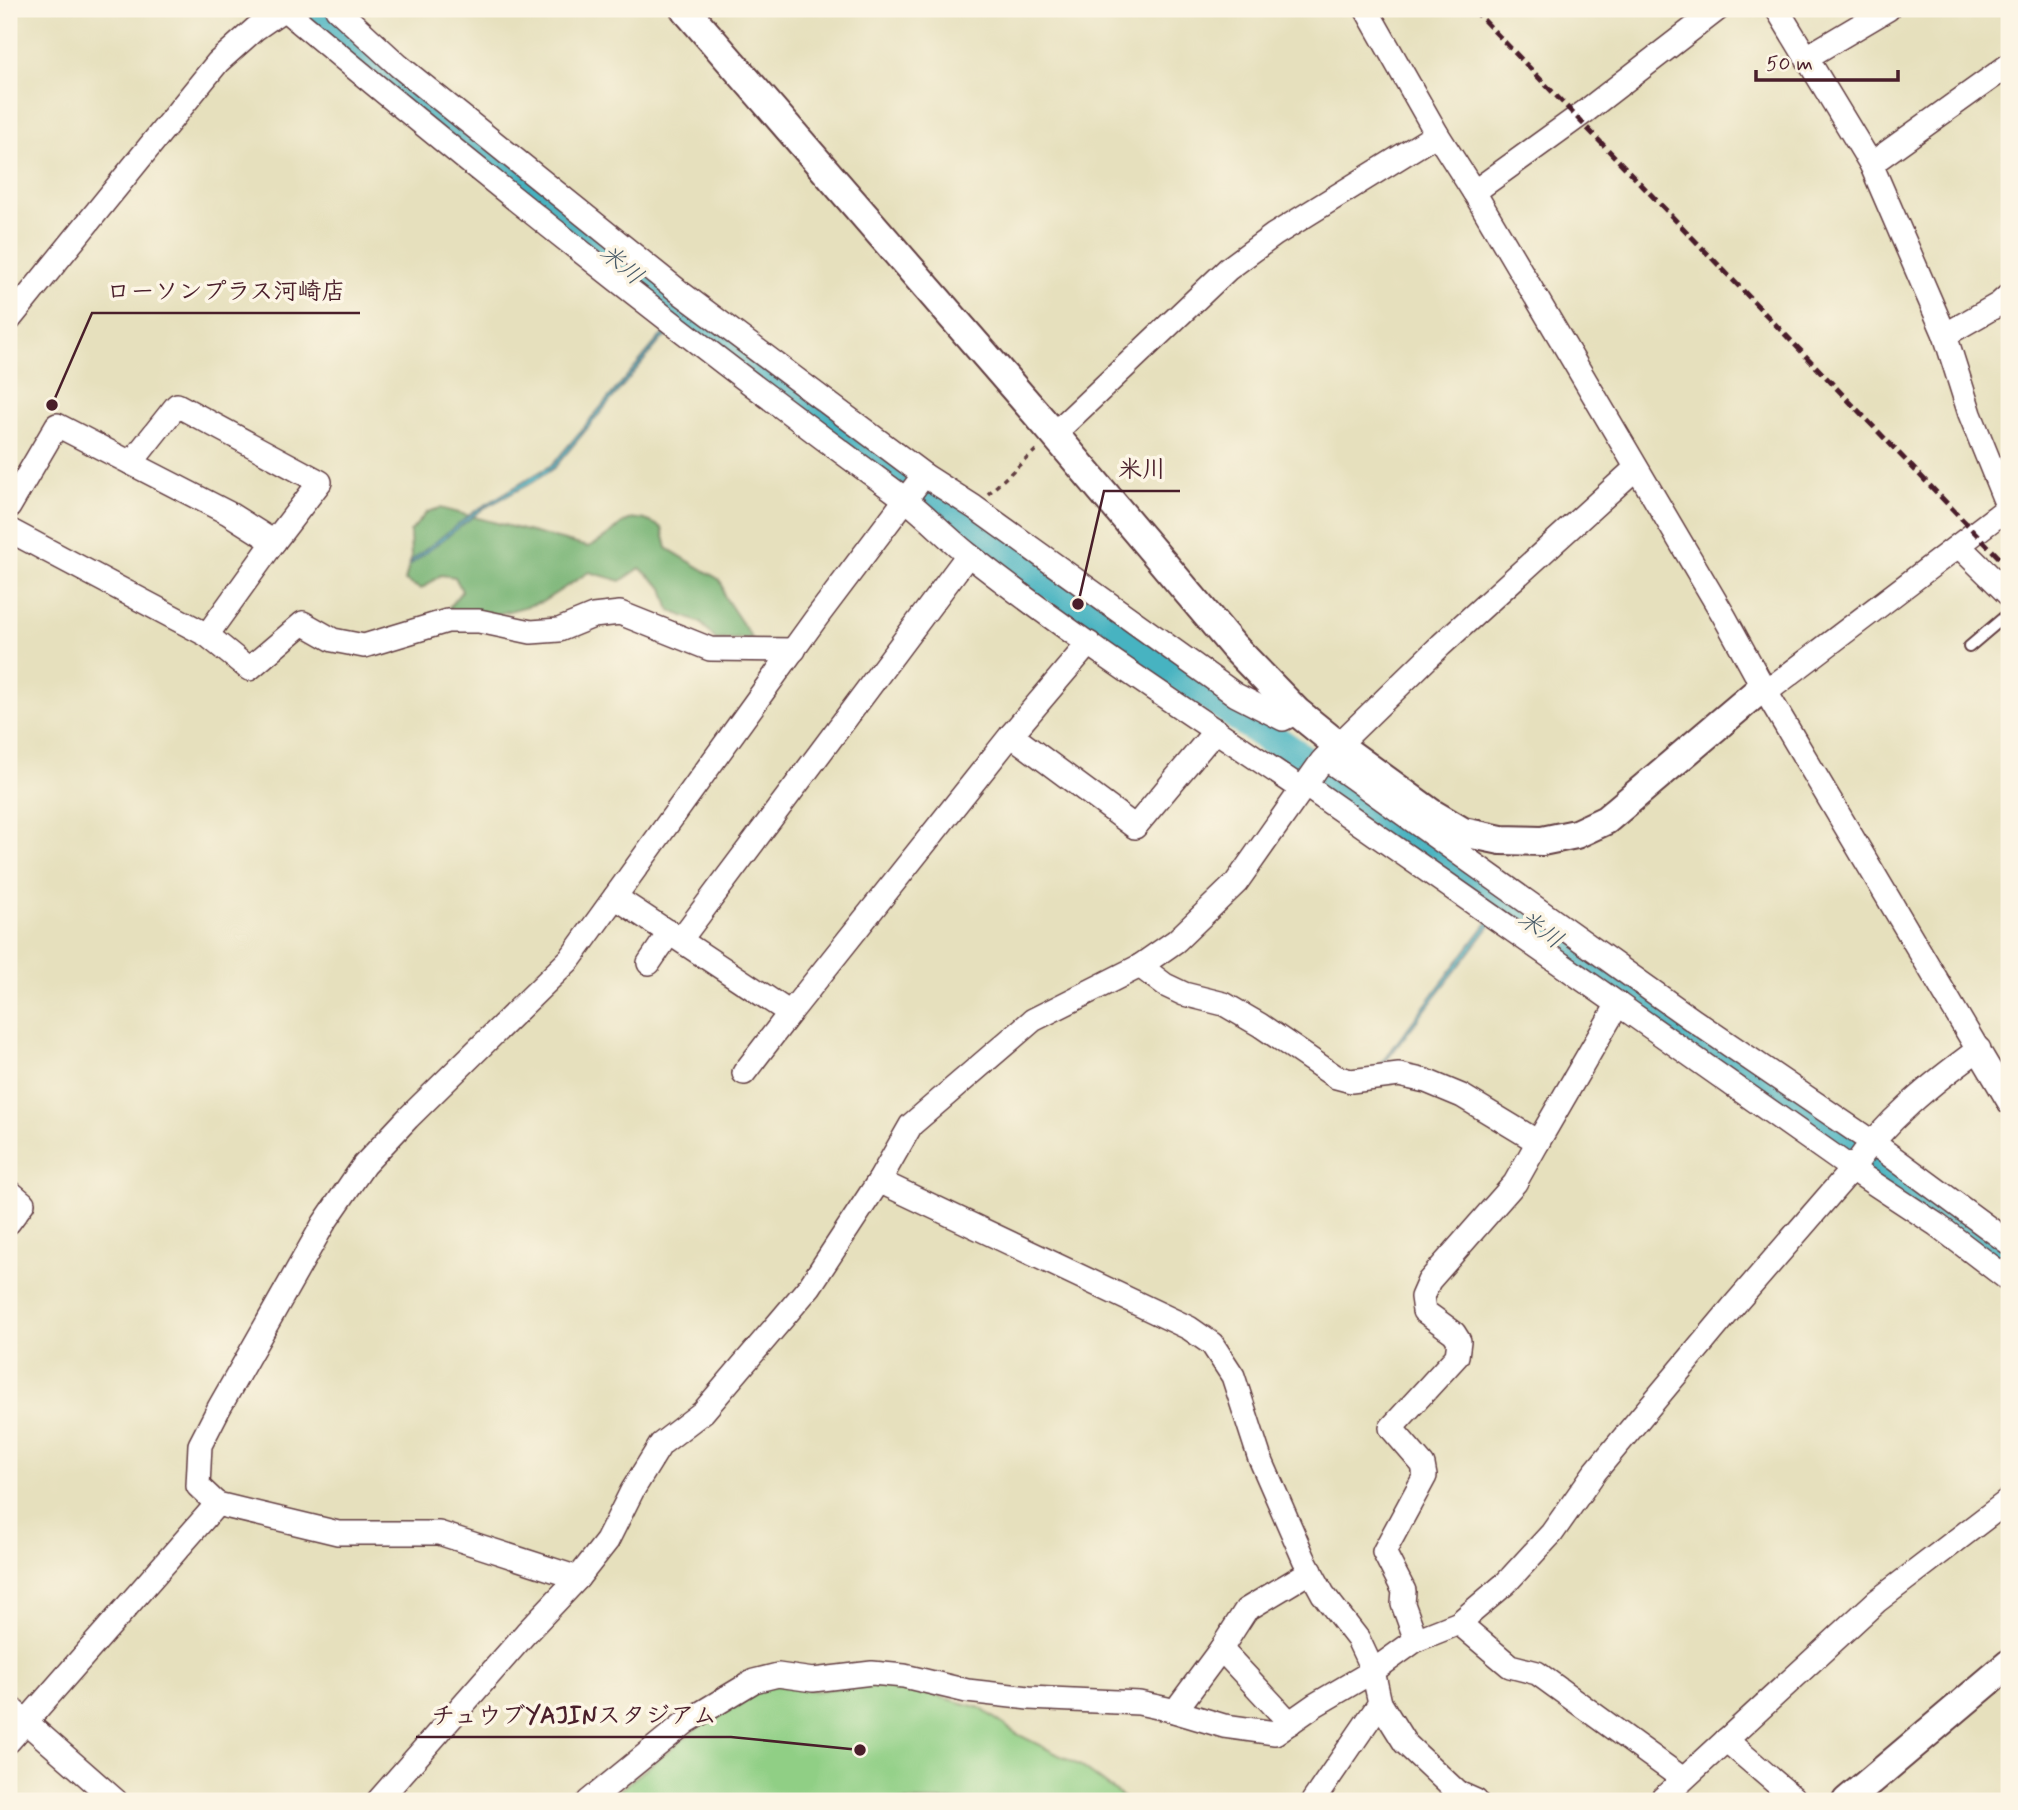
<svg xmlns="http://www.w3.org/2000/svg" width="2018" height="1810" viewBox="0 0 2018 1810" font-family="Mynerve,'Klee One',sans-serif">
  <style>
    .green { fill: #90cf85; stroke: #6d7758; stroke-width: 2 }
    .forest { fill: #74b272; stroke: #5f684e; stroke-width: 2 }
    .water { fill: #46b3c1; stroke: #486976; stroke-width: 2 }
    .lines { fill: none; stroke-linecap: round; stroke-linejoin: round }
    .river { stroke: #46b3c1; stroke-width: 33 }
    .service-casing { stroke: #613c41; stroke-width: 14 }
    .minor-casing { stroke: #613c41; stroke-width: 26 }
    .tertiary-casing { stroke: #613c41; stroke-width: 32 }
    .path { stroke: #613c41; stroke-width: 3.5; stroke-dasharray: 5 5; stroke-linecap: butt }
    .service { stroke: #fff; stroke-width: 10 }
    .minor { stroke: #fff; stroke-width: 23 }
    .tertiary { stroke: #fff; stroke-width: 28 }
    .rail { stroke: #4a1f2b; stroke-width: 5; stroke-dasharray: 10 5; stroke-linecap: butt }
    .labels { text-anchor: middle; stroke-width: 7; stroke-linejoin: round; paint-order: stroke }
    .water-label { font-size: 24px; font-style: italic; fill: #485a67; stroke: #fcf5e5 }
    .leader { fill: none; stroke: #4a1f2b; stroke-width: 2.5 }
    .callout-dot { fill: #4a1f2b; stroke: #fcf5e5; stroke-width: 2.5 }
    .callout-label { font-size: 24px; text-anchor: middle; font-weight: bold; fill: #4a1f2b; stroke: #fcf5e5; stroke-width: 7; stroke-linejoin: round; paint-order: stroke }
  </style>
  <rect width="100%" height="100%" fill="#fcf5e5"/>
  <filter id="ink" filterUnits="userSpaceOnUse"><feTurbulence type="fractalNoise" baseFrequency=".0143" numOctaves="2"/><feDisplacementMap in="SourceGraphic" scale="14" xChannelSelector="R" yChannelSelector="G"/><feConvolveMatrix kernelMatrix="1 2 1 2 8 2 1 2 1" color-interpolation-filters="sRGB"/></filter>
  <filter id="wash" filterUnits="userSpaceOnUse"><feTurbulence type="fractalNoise" baseFrequency=".00686" numOctaves="4" result="noise"/><feDisplacementMap in="SourceGraphic" scale="28" xChannelSelector="R" yChannelSelector="G"/><feGaussianBlur stdDeviation="1.57" result="paint"/><feColorMatrix in="noise" values="0 0 0 0 0 0 0 0 0 0 0 0 0 0 0 0 0 1.4 0 .05"/><feComposite in="paint" operator="in"/></filter>
  <g filter="url(#wash)">
    <rect width="100%" height="100%" fill="#e6e0bd"/>
    <path class="green" d="M873 1682 908 1688 980 1708 1017 1734 1081 1766 1128 1801H606L693 1731 758 1689 779 1685 817 1691Z"/>
    <path class="forest" d="M440 508 588 547C624 533 621 504 662 528L667 548 720 580 723 587 724 596 752 638 716 640 701 623 670 611 663 588 640 568 621 581 589 572 542 602 487 617 452 613 449 607 462 591 455 577 441 575 421 589 405 581 411 557 410 532 427 512Z"/>
    <g class="water">
      <path d="M671 330 674 332 661 340 555 467 533 482 484 508 410 565 412 560 475 511 553 464 660 337Z"/>
      <path d="M1489 920 1492 923 1382 1066 1380 1065Z"/>
    </g>
    <g class="lines">
      <path class="river" d="M308 9 513 171 651 288 785 386 962 521 1266 735 1508 902 1670 1023 1921 1195 2009 1260"/>
    </g>
  </g>
  <g filter="url(#ink)">
    <g class="lines">
      <g class="service-casing">
        <path id="service" d="M1969 647 2009 613"/>
      </g>
      <g class="minor-casing">
        <g id="minor">
          <path d="M284 9C485 178 690 341 901 496 925 514 946 537 969 555 1075 639 1190 713 1302 789"/>
          <path d="M337 9 399 66 681 293 924 475 974 507 1236 695 1283 719 1297 712"/>
          <path d="M1366 9 1437 134 1474 192 1724 616 1763 687 2009 1102"/>
          <path d="M1777 9 1871 164 1945 335 1970 414 2008 508"/>
          <path d="M1807 57 1888 9"/>
          <path d="M1871 164 2009 65"/>
          <path d="M1474 192 1586 111 1718 9"/>
          <path d="M9 320 218 62 255 29 284 9"/>
          <path d="M1945 335 1999 304 2009 295"/>
          <path d="M1054 434 1228 269 1274 235 1437 134"/>
          <path d="M131 463 177 405 320 482 274 542"/>
          <path d="M9 507 57 425 228 513 274 542 207 635"/>
          <path d="M9 530 207 635 249 669 303 623 333 640 364 646 447 621H479L531 632 559 630 593 616 620 613 710 649 794 650"/>
          <path d="M1959 546 2009 595"/>
          <path d="M1089 643 1011 735 1135 827 1216 730"/>
          <path d="M1766 692 2009 507"/>
          <path d="M1325 758 1693 1020 1872 1142 2009 1243"/>
          <path d="M1305 785 1618 1004"/>
          <path d="M615 897 790 1013 1011 735"/>
          <path d="M681 939 968 555"/>
          <path d="M649 963 670 932"/>
          <path d="M1140 966 1165 985 1184 994 1224 1004 1260 1025 1336 1077 1351 1081 1399 1075 1426 1081 1462 1096 1538 1142 1515 1183 1429 1281 1422 1297 1424 1311 1454 1333 1459 1341 1457 1356 1391 1428 1423 1465 1425 1476 1384 1552 1404 1591 1403 1604 1416 1640"/>
          <path d="M744 1073 790 1013"/>
          <path d="M1538 1142 1618 1004 1852 1169 1937 1225 2009 1280"/>
          <path d="M879 1181 1189 1328 1212 1344 1233 1376 1259 1456 1304 1559 1323 1594 1358 1639 1373 1671 1380 1703 1405 1743 1458 1793 1476 1801"/>
          <path d="M9 1191 23 1203 9 1222"/>
          <path d="M217 1504 338 1533H439L578 1578"/>
          <path d="M1459 1623 1510 1666 1537 1673 1683 1779"/>
          <path d="M1221 1649 1290 1723"/>
          <path d="M9 1707 116 1801"/>
          <path d="M1175 1711 1221 1649 1246 1610 1311 1571"/>
          <path d="M1726 1740 1797 1801"/>
          <path d="M9 1741 217 1504 198 1486 200 1445 219 1408 324 1223 364 1165 408 1118 570 959 817 617 924 475"/>
          <path d="M378 1801 526 1633 578 1578 607 1541 632 1491 661 1444 703 1412 810 1286 879 1181 911 1125 1033 1020 1140 966 1176 941 1236 883 1322 761 1441 645 1636 468"/>
          <path d="M589 1801 686 1722 754 1681 778 1675 813 1680 872 1673 904 1676 967 1691 1029 1698 1139 1703 1167 1709 1224 1726 1275 1733 1315 1705 1373 1671 1416 1640 1459 1623 1506 1583 1552 1533 1595 1472 1736 1303 1852 1169C1885 1121 1932 1083 1979 1049"/>
          <path d="M1313 1801 1380 1703"/>
          <path d="M1660 1801 1877 1601 2009 1500"/>
        </g>
      </g>
      <g class="tertiary-casing">
        <g id="tertiary">
          <path d="M685 9 1054 434 1234 647 1297 712 1339 746 1431 813 1463 832 1501 840 1542 841 1576 834 1606 820 1763 687"/>
          <path d="M1847 1801 2009 1664"/>
        </g>
      </g>
      <path class="path" d="M988 494 1037 449"/>
      <use href="#service" class="service"/>
      <use href="#minor" class="minor"/>
      <use href="#tertiary" class="tertiary"/>
      <path class="rail" d="M1473 9 2009 568"/>
    </g>
  </g>
  <g class="labels">
    <g class="water-label">
      <text transform="translate(622 264) rotate(40)" y="8">米川</text>
      <text transform="translate(1541 929) rotate(35)" y="8">米川</text>
    </g>
  </g>
  <path class="leader" d="M52 405L92 313H360M1078 604L1104 491H1180M860 1750L731 1737H416"/>
  <g class="callout-dot">
    <circle cx="52" cy="405" r="7"/>
    <circle cx="1078" cy="604" r="7"/>
    <circle cx="860" cy="1750" r="7"/>
  </g>
  <g class="callout-label">
    <text x="226" y="299">ローソンプラス河崎店</text>
    <text x="1142" y="477">米川</text>
    <text x="574" y="1723">チュウブYAJINスタジアム</text>
  </g>
  <rect width="2018" height="1810" fill="none" stroke="#fcf5e5" stroke-width="35"/>
  <path d="M1756 70v10h142v-10" fill="none" stroke="#4a1f2b" stroke-width="3.5"/>
  <text x="1766" y="70" font-size="21" fill="#4a1f2b" stroke="#fcf5e5" stroke-width="5" paint-order="stroke">50 m</text>
</svg>
